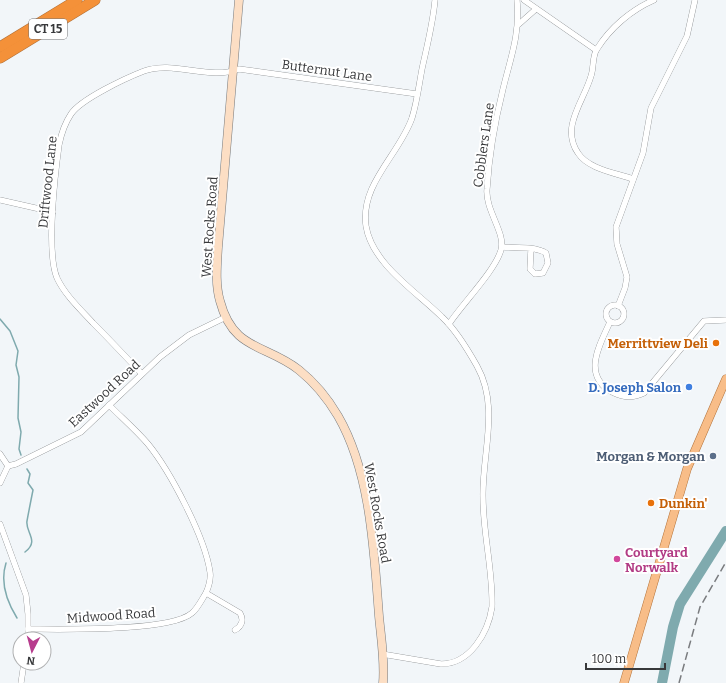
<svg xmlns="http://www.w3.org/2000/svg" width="726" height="683" viewBox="0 0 726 683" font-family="Bitter,serif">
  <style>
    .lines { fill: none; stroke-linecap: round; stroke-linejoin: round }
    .stream { stroke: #7faaae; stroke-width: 1.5 }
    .river { stroke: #7faaae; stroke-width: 10 }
    .street-casing { stroke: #787b7e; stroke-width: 6 }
    .secondary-casing { stroke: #787b7e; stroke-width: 9 }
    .primary-casing { stroke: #b2723a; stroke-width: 9 }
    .highway-casing { stroke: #b2723a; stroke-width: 11 }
    .street { stroke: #fff; stroke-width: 5.5 }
    .secondary { stroke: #fcdec4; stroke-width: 8 }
    .primary { stroke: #f8bd88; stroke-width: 8 }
    .highway { stroke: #f49139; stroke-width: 10 }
    .rail { stroke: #7a7c7f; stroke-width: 1.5; stroke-dasharray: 8 4; stroke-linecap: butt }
    .food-dot { fill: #e8710a; stroke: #fff; stroke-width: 1.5 }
    .shop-dot { fill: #3f7fe0; stroke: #fff; stroke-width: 1.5 }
    .service-dot { fill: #5c6f8a; stroke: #fff; stroke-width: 1.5 }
    .hotel-dot { fill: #d1479c; stroke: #fff; stroke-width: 1.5 }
    .labels { text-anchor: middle; stroke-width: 4; stroke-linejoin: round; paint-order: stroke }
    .shield { fill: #fff; stroke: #747476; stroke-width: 1 }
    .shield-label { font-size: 12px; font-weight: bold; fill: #38393b }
    .street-label { font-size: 13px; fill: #38393b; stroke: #fff }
    .food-label { font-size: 13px; font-weight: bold; fill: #c56008; stroke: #fff; text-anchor: end }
    .shop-label { font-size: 13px; font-weight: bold; fill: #366cbe; stroke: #fff; text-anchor: end }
    .service-label { font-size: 13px; font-weight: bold; fill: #4e5e75; stroke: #fff; text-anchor: end }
    .hotel-label { font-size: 13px; font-weight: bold; fill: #b23c85; stroke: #fff; text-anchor: start }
  </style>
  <rect width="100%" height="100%" fill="#f2f6f9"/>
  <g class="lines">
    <g class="stream">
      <path d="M0 319 10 331 18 351 16 365 19 377 18 418 21 432 19 449 21 455"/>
      <path d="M25 552C40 541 25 532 27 521 29 510 31 500 33 490L28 483 30 474 27 469"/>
      <path d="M6 563C0 582 7 602 17 618"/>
    </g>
    <path class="river" d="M662 683 673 627 680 604 726 531"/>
    <g class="street-casing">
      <g id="street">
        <path d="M524 0 596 50"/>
        <path d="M519 24 536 9"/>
        <path d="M633 179C616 173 588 169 578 153 560 127 584 101 591 76 594 68 592 56 597 49 610 28 631 10 654 0"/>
        <path d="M0 200 53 212"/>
        <path d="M502 247C516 248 534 246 546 253L548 263 543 273 535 274 530 269 531 249"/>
        <circle cx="615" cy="314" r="9"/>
        <path d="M618 306 625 288 627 277 617 244 616 227 643 153 651 108 687 36 695 0"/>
        <path d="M610 322C599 346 581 377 614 393 625 398 633 398 644 393L704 321 726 320"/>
        <path d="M449 324C462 304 495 271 501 250 506 233 485 210 487 189 489 156 495 121 503 89 511 56 520 35 517 0"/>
        <path d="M141 373C125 356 109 339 93 323 80 309 65 295 57 278 46 252 55 174 59 145 61 135 65 123 71 114 81 99 126 78 144 71 174 60 209 81 239 69L417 94"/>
        <path d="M109 405C122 418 136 430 148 444 170 471 205 537 210 572 211 579 209 586 206 593L240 613C244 620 242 626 235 630"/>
        <path d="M0 454 8 466"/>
        <path d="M8 466 16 464 81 432 160 357 189 335 226 317"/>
        <path d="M0 483 8 466"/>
        <path d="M0 524 26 595 28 614V639"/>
        <path d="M28 629C60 629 170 632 192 613 198 608 202 599 206 593"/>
        <path d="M382 654 441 664C470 664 488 633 492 607 493 570 483 534 483 497 482 453 500 407 477 366 468 350 456 330 442 317 417 292 372 264 366 226 360 184 399 155 412 118 417 102 419 85 422 69 427 46 433 23 435 0"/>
        <path d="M21 683 24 663"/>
      </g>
    </g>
    <g class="secondary-casing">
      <path id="secondary" d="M239 0 218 247C217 265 215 284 220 301 233 351 266 344 299 370 314 382 328 399 338 416 371 473 374 552 379 616 381 638 385 661 383 683"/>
    </g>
    <g class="primary-casing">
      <path id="primary" d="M624 683 687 469 726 379"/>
    </g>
    <g class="highway-casing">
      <g id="highway">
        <path d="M0 47 77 0"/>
        <path d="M0 58 95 0"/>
      </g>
    </g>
    <use href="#street" class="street"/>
    <use href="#secondary" class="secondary"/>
    <use href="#primary" class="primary"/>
    <use href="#highway" class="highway"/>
    <path class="rail" d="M679 683 700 607 726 562"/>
  </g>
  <g class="food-dot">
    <circle cx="716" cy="343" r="4"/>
    <circle cx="651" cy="503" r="4"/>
  </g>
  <circle class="shop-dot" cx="689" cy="387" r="4"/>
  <circle class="service-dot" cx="713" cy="456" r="4"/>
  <circle class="hotel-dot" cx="617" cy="559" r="4"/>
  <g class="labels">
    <rect class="shield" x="29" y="19" width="38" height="20" rx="3"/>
    <g class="shield-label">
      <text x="48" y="33">CT 15</text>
    </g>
    <g class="street-label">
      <text transform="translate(327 70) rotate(8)" y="5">Butternut Lane</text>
      <text transform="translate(483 145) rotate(-82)" y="5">Cobblers Lane</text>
      <text transform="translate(47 182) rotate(-84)" y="5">Driftwood Lane</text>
      <text transform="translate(209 227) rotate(-86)" y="5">West Rocks Road</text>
      <text transform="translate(104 393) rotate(-43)" y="5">Eastwood Road</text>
      <text transform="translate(378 513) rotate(80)" y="5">West Rocks Road</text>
      <text transform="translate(111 615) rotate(-4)" y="5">Midwood Road</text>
    </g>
    <g class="food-label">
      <text x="708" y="348">Merrittview Deli</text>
      <text x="659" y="508" text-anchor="start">Dunkin'</text>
    </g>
    <g class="shop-label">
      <text x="681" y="392">D. Joseph Salon</text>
    </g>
    <g class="service-label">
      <text x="705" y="461">Morgan &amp; Morgan</text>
    </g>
    <g class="hotel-label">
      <text x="625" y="557">Courtyard<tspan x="625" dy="15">Norwalk</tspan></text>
    </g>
  </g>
  <g transform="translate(32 651) rotate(186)"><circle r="19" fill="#ffffff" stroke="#afb0b1"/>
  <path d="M0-3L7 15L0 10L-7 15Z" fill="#b73c8d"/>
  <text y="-6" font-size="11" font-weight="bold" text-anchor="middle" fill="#38393b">N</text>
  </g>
  <path d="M586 663v6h79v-6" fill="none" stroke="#38393b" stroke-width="2"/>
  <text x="592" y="663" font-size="12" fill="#38393b" stroke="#ffffff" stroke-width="3" paint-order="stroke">100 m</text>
</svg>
